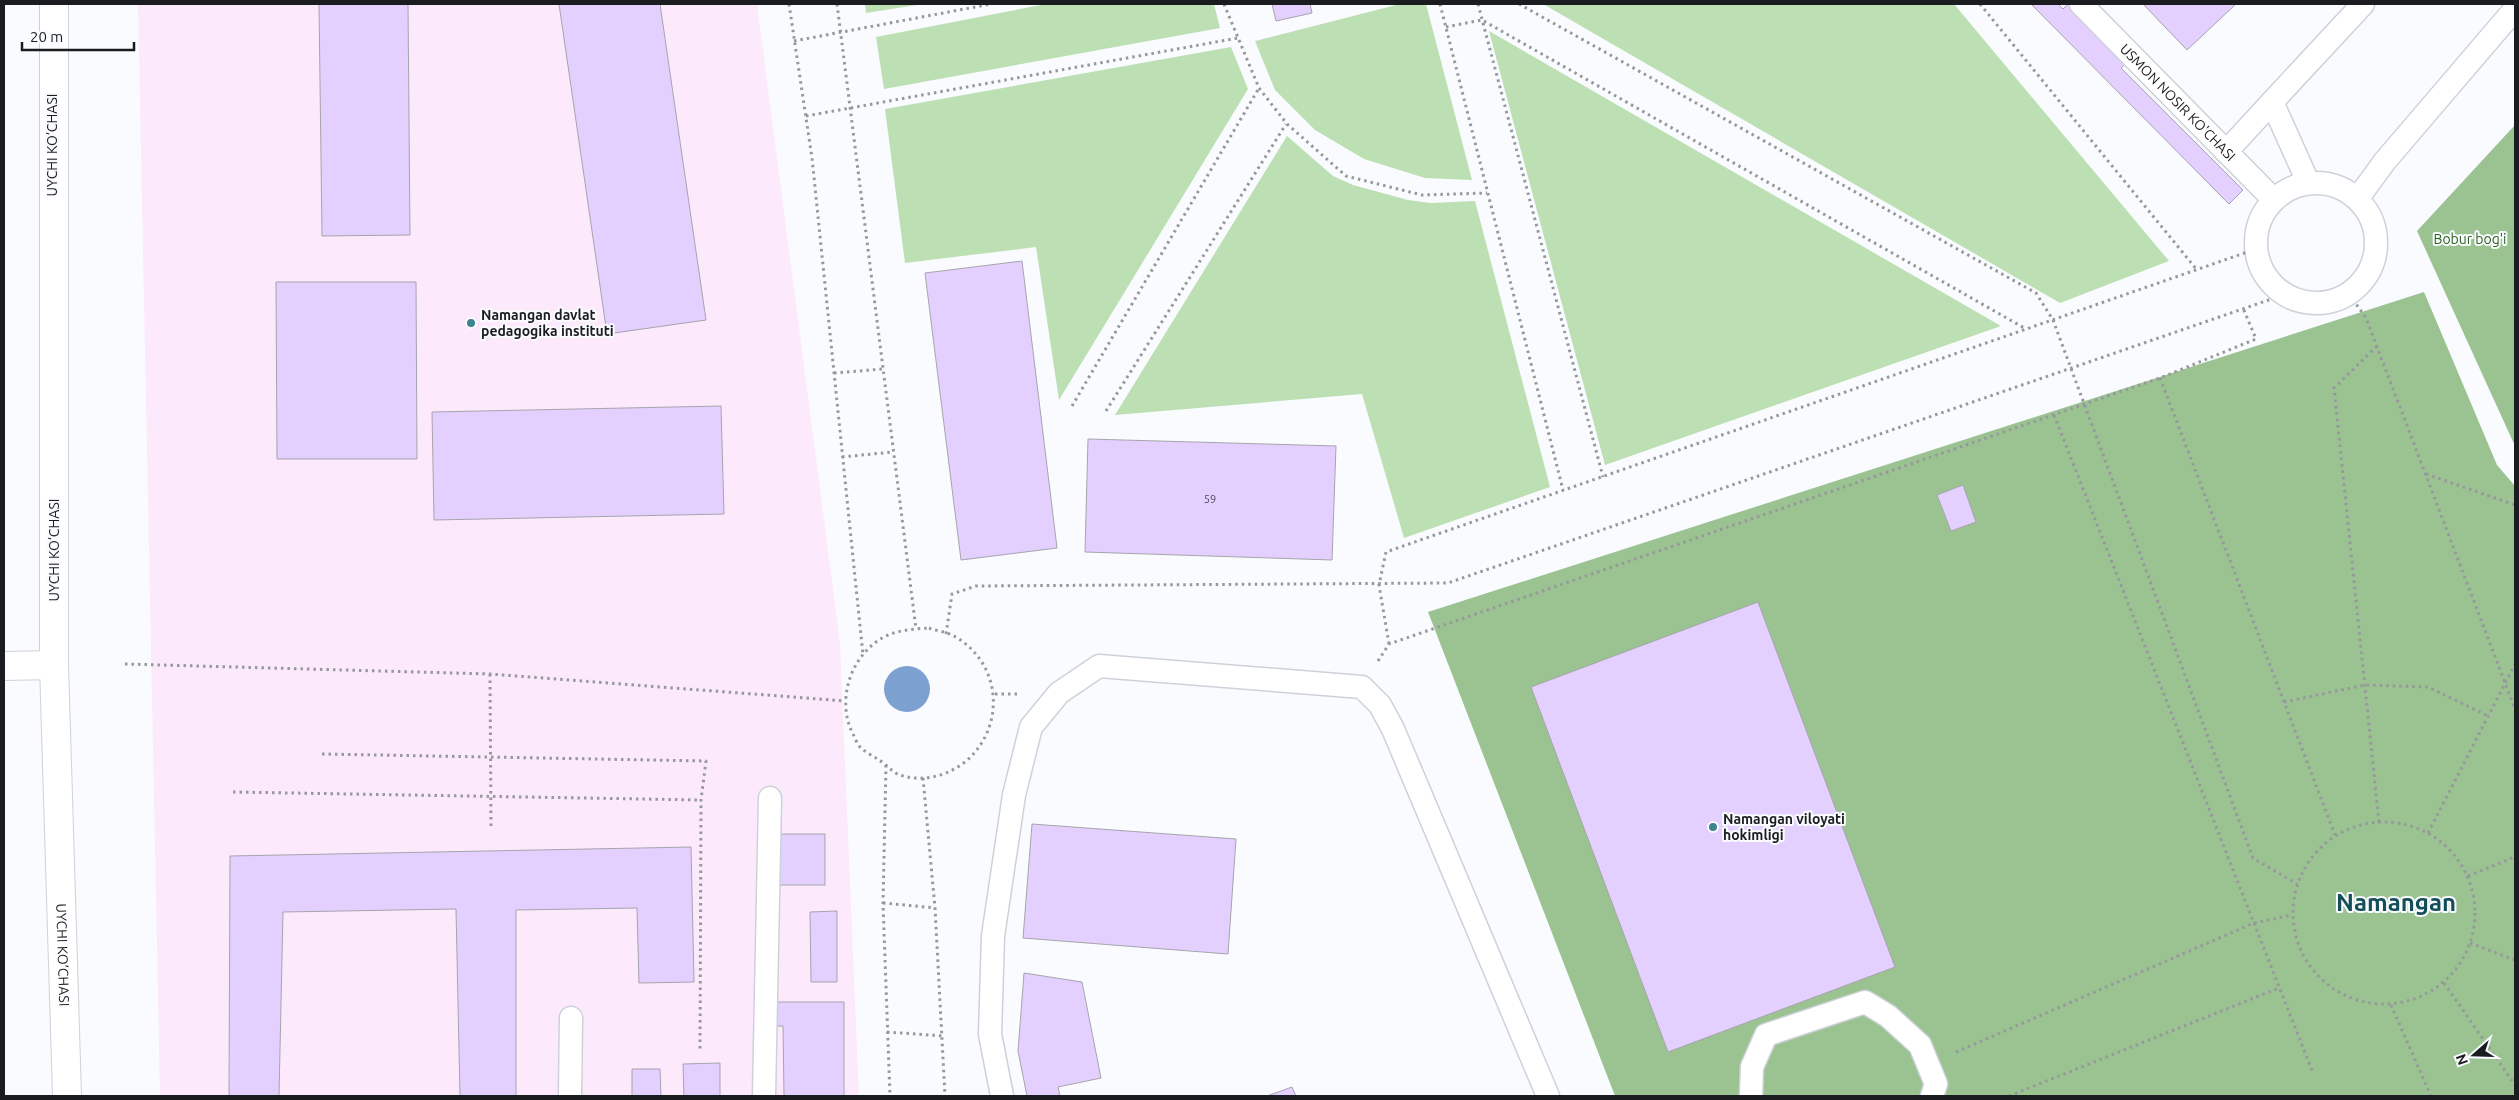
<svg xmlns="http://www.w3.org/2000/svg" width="2519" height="1100" viewBox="0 0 2519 1100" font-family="Ubuntu,sans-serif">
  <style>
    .education { fill: #fceafc }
    .green { fill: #bce0b3 }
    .forest { fill: #9bc291 }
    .water { fill: #7ca0d0 }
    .building { fill: #e3d0fe; stroke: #a7a4ac }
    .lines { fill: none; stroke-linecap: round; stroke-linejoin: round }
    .lane-casing { stroke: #cdd2da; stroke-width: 25 }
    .street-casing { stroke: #cdd2da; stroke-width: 30 }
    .primary-casing { stroke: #cdd2da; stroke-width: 30 }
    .path { stroke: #96989b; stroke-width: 3; stroke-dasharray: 2.5 4; stroke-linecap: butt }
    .lane { stroke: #fff; stroke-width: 22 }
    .street { stroke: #fff; stroke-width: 28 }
    .primary { stroke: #fff; stroke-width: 28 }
    .poi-dot { fill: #3e8390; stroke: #f9fbfe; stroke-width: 2 }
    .labels { text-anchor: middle; stroke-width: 4; stroke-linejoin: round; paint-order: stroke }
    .number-label { font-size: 11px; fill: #4c4957 }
    .street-label { font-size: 14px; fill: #1a1c1f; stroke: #f9fbfe }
    .park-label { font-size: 14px; fill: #2b5f1e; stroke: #f9fbfe }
    .poi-label { font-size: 14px; font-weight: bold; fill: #1a1c1f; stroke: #f9fbfe; text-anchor: start }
    .town-label { font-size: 24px; font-weight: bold; fill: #144e58; stroke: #f9fbfe }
  </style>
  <rect width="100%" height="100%" fill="#f9fbfe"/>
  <path class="education" d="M138 4H757L840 643 859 1096H160Z"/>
  <g class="green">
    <path d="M865 4H923L866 13Z"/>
    <path d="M1046 4H1214L1220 28 884 89 876 37Z"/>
    <path d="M1400 4H1426L1472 180 1425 178 1364 159 1315 130 1275 90 1255 41Z"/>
    <path d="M1543 4H1954L2169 261 2060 303Z"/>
    <path d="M1489 31 2001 326 1605 465Z"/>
    <path d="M1231 47 1248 89 1059 400 1036 247 905 263 885 109Z"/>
    <path d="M1287 136 1333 176 1353 185 1408 200 1431 203 1475 201 1550 487 1404 538 1362 394 1115 415Z"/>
  </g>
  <g class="forest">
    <path d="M2515 125V446L2417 231Z"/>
    <path d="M2424 292 2497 465 2515 486V1096H1615L1428 612Z"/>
  </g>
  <circle class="water" cx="907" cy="689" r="23"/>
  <g class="building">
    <path d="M319 4H408L410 235 322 236Z"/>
    <path d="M559 4H660L706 320 607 334Z"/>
    <path d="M1272 4H1310L1312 13 1276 21Z"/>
    <path d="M2031 4H2058L2063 9 2068 4H2074L2130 60 2121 68 2243 190 2229 204Z"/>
    <path d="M2143 4H2236L2187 50Z"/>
    <path d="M1022 261 1057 548 961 560 925 273Z"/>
    <path d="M276 282H416L417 459H277Z"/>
    <path d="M721 406 724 514 434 520 432 412Z"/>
    <path d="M1088 439 1336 446 1332 560 1085 552Z"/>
    <path d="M1963 485 1976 522 1951 531 1937 495Z"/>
    <path d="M1758 602 1895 967 1668 1052 1531 687Z"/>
    <path d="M1032 824 1236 839 1228 954 1023 938Z"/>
    <rect x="779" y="834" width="46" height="51"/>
    <path d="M691 847 694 982 639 983 637 908 516 910V1096H460L456 909 283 912 279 1096H229L230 856Z"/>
    <path d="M837 911V982H811L810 912Z"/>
    <path d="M1024 973 1082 982 1101 1078 1058 1087 1060 1096H1027L1018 1051Z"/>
    <path d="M772 1002H844V1096H784L783 1026H772Z"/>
    <path d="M720 1063V1096H684L683 1064Z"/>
    <path d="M632 1069H660L661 1096H632Z"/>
    <path d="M1292 1087 1296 1096H1267Z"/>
  </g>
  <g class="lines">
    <g class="lane-casing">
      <g id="lane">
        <path id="s1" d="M2081 4 2274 200"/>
        <path d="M2226 152 2272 102"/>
        <path d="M2308 182 2272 102 2363 4"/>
        <circle cx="2316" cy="243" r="60"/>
        <path d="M2358 198 2385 161 2515 9"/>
        <path d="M570 1096 571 1018"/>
        <path d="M764 1096 770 798"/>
        <path d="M1002 1096 990 1034 993 936 1014 795 1031 727 1059 693 1099 666 1362 687 1380 705 1393 729 1548 1096"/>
        <path d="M1751 1096 1752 1067 1766 1035 1865 1002 1888 1016 1920 1045 1936 1084 1932 1096"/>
      </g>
    </g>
    <g class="street-casing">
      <path id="street" d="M4 666 54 665"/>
    </g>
    <g class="primary-casing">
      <g id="primary">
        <path id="s2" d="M54 4V665L67 1096"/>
      </g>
    </g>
    <g class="path">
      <path d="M789 4 812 158 863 655"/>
      <path d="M837 4 916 629"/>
      <path d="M1224 4 1259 88 1287 124 1346 176 1422 195 1487 193"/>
      <path d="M1440 4 1563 490"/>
      <path d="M1478 4 1603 477"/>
      <path d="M1519 4 2036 293 2053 320 2253 858 2297 884"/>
      <path d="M1980 4 2197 270"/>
      <path d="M1446 27 1482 20 2026 329"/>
      <path d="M794 41 991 4"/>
      <path d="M806 116 1238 38"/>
      <path d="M2349 294 2366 318 2515 709"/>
      <path d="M2377 346 2334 388 2379 822"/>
      <path d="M834 373 883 369"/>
      <path d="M2160 378 2335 835"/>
      <path d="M1072 406 1259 88"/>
      <path d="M1106 411 1286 124"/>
      <path d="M2054 415 2313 1073"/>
      <path d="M842 457 893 452"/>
      <path d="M2426 474 2515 505"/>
      <path d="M929 628C937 631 947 632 954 636 997 660 1006 715 975 752 958 773 926 784 900 775 893 773 886 764 879 760 873 756 865 752 860 747 857 744 855 738 853 734 836 701 850 657 882 638 896 630 913 629 929 628Z"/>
      <path d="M946 634 952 594 976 586 1448 583 2286 294"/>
      <path d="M1389 644 1379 585 1386 552 2256 249"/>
      <path d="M1378 661 1389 644 2160 378 2256 339 2243 308"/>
      <path d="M125 664 490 674 845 701"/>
      <path d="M490 674 491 828"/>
      <path d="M995 694H1018"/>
      <path d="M2284 702 2365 685 2428 687 2488 716"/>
      <path d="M322 754 706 761 701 800 700 1051"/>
      <path d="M886 765 883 903 890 1096"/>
      <path d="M923 778 935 908 945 1096"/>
      <path d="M233 792 701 800"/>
      <circle cx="2384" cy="913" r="91"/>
      <path d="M2428 833 2515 664"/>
      <path d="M2468 876 2515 857"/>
      <path d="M883 903 935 908"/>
      <path d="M2470 943 2515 960"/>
      <path d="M2444 983 2515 1085"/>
      <path d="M2391 1005 2431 1096"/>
      <path d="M887 1032 944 1036"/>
      <path d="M1956 1052 2254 923 2292 915"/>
      <path d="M2009 1096 2279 988"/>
      <path d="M2514 1096H2515"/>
    </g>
    <use href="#lane" class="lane"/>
    <use href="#street" class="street"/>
    <use href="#primary" class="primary"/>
  </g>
  <g class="poi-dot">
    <circle cx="471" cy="323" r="5"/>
    <circle cx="1713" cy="827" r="5"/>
  </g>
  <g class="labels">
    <g class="number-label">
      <text x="1210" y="503">59</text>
    </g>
    <g class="street-label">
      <text dy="5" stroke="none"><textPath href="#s1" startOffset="138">USMON NOSIR KO'CHASI</textPath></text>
      <text transform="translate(52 145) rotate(-90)" y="5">UYCHI KO’CHASI</text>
      <text transform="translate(54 550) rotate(-90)" y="5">UYCHI KO’CHASI</text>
      <text dy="5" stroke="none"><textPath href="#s2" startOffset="951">UYCHI KO’CHASI</textPath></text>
    </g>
    <g class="park-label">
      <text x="2470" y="244">Bobur bog'i</text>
    </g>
    <g class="poi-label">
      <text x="481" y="320">Namangan davlat<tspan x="481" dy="16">pedagogika instituti</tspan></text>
      <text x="1723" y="824">Namangan viloyati<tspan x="1723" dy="16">hokimligi</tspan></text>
    </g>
    <g class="town-label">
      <text x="2396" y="911">Namangan</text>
    </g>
  </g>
  <rect width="2519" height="1100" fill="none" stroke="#1a1c1f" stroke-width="10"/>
  <g transform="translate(2474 1055) rotate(250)" stroke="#f9fbfe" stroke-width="4" paint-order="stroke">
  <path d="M0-4L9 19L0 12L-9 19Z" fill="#1a1c1f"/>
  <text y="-8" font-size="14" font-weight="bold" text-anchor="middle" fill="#1a1c1f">N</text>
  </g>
  <path d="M22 42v8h112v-8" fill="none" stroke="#1a1c1f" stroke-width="2.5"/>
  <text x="30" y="42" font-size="15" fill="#1a1c1f" stroke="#f9fbfe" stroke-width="4" paint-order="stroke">20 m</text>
</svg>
